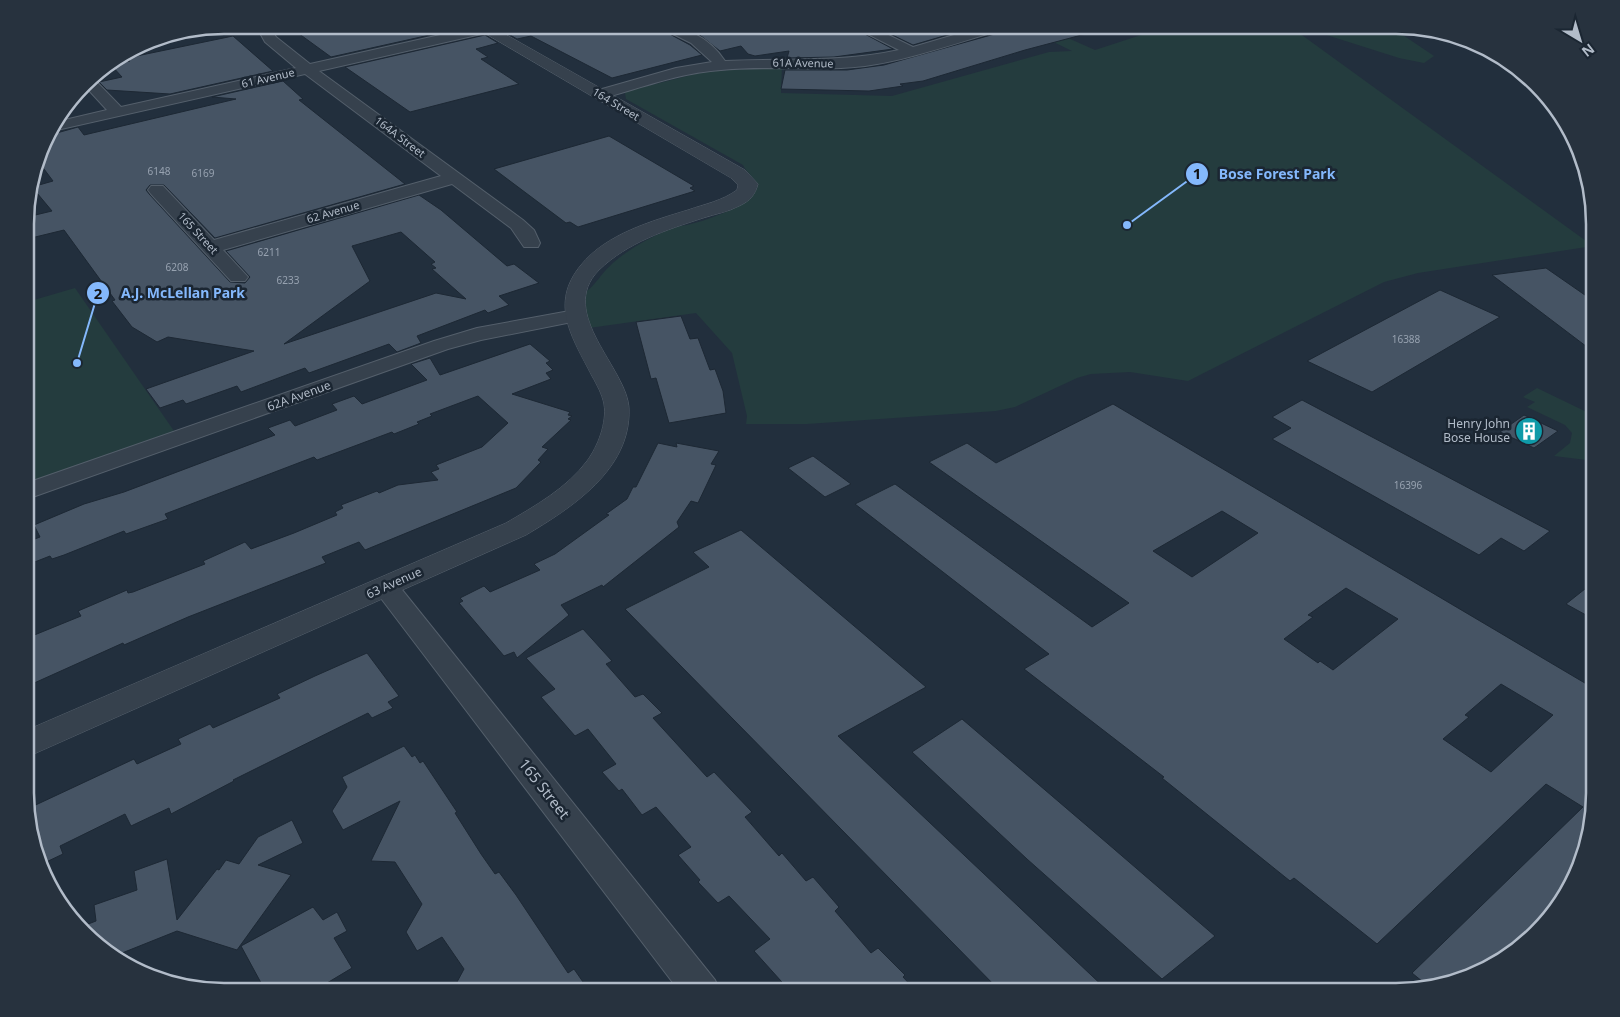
<svg xmlns="http://www.w3.org/2000/svg" width="1620" height="1017" viewBox="0 0 1620 1017" font-family="'Noto Sans',sans-serif">
  <style>
    .green { fill: #243c3e }
    .building { fill: #465464; stroke: #1d2834; fill-rule: evenodd }
    .lines { fill: none; stroke-linecap: round; stroke-linejoin: round }
    .minor-casing { stroke: #545f6b; stroke-width: 2 }
    .tertiary-casing { stroke: #545f6b; stroke-width: 1 }
    .minor { fill: #36414d; fill-rule: evenodd }
    .tertiary { fill: #36414d; fill-rule: evenodd }
    .labels { text-anchor: middle; stroke-width: 5; stroke-linejoin: round; paint-order: stroke }
    .number-label { font-size: 10px; fill: #97a2b0 }
    .far-street-label { font-size: 11px; fill: #b2bcc9; stroke: #1b2632 }
    .street-label { font-size: 12px; fill: #b2bcc9; stroke: #1b2632 }
    .poi-label { font-size: 12px; fill: #b2bcc9; stroke: #1b2632; text-anchor: end }
    .near-street-label { font-size: 15px; fill: #b2bcc9; stroke: #1b2632 }
    .rim { fill: none; stroke: #b2bcc9; stroke-width: 2.5 }
    .leader { fill: none; stroke: #84b8fc; stroke-width: 2 }
    .callout-dot { fill: #84b8fc; stroke: #1b2632; stroke-width: 2 }
    .mark-label { font-size: 15px; text-anchor: middle; font-weight: bold; fill: #111 }
    .callout-label { font-size: 14px; text-anchor: middle; font-weight: bold; fill: #84b8fc; stroke: #1b2632; stroke-width: 5; stroke-linejoin: round; paint-order: stroke }
  </style>
  <rect width="100%" height="100%" fill="#222f3d"/>
  <g class="green">
    <path d="M1172 25H1288L1593 246 1418 273 1384 282 1188 381 1130 372 1091 374 1077 378 1015 407 996 411 807 424H746L747 416 732 353 696 313 589 328 584 306 587 291C596 284 601 274 610 266 623 252 657 233 676 227 681 225 686 226 691 224 708 220 751 205 757 188 757 178 747 174 743 165L626 99 625 93 628 91 703 72 782 66 781 93 892 96 1049 52 1072 51 1027 29 1041 26 1095 50Z"/>
    <path d="M1295 25H1388L1434 56 1424 63 1399 58Z"/>
    <path d="M75 288 174 431 27 483V302Z"/>
    <path d="M1537 388 1595 416V461L1554 456 1570 443 1572 433 1565 425 1527 407 1535 402 1523 397Z"/>
  </g>
  <g class="building">
    <path d="M287 25H469L470 26 331 57Z"/>
    <path d="M493 25H653L690 45 702 55 612 78 531 36 517 39Z"/>
    <path d="M674 25H848L893 49 834 57 787 58 789 51 755 56 748 54 741 46 720 51 696 32Z"/>
    <path d="M872 25 905 26 981 25 913 45Z"/>
    <path d="M1012 25H1093V32L1025 50 923 81 900 84 903 86 869 91 781 89 785 70H847L884 65 1009 30Z"/>
    <path d="M485 35 498 43 476 49 488 57 481 59 519 84 410 112 345 67Z"/>
    <path d="M233 36 273 71 170 94 107 90 99 82 122 77 111 65 130 61 127 58Z"/>
    <path d="M283 81 303 99 299 100 405 184 215 238 164 185H150L146 190 150 195 230 282 245 283 250 277 226 251 419 195 441 210 507 266 514 264 539 283 499 296 509 305 488 313 485 310 417 336 421 343 397 352 389 344 309 373 305 368 241 392 237 386 186 404 183 400 160 408 146 389 254 351 168 337 157 342 132 327 112 301 115 300 64 230 27 239V217L52 211 32 187 53 181 38 161 46 136 78 127 84 135 236 99 212 97ZM401 232 435 262 431 264 436 268 432 269 466 299 436 293 284 344 370 281 352 246Z"/>
    <path d="M609 136 694 186 690 188 695 191 578 227 570 222 566 223 494 169Z"/>
    <path d="M1546 268 1595 302V353L1492 275Z"/>
    <path d="M1440 290 1500 317 1372 392 1307 361Z"/>
    <path d="M681 316 690 339 698 338 710 370 715 369 723 391 726 413 669 423 656 378 651 379 636 322Z"/>
    <path d="M530 344 550 361 546 363 553 370 546 373 551 379 512 394 570 412 568 415 572 416 568 419 571 420 542 447 548 449 538 460 541 462 516 488 365 550 359 542 322 557 326 563 188 617 124 645 123 643 32 684 27 672V638L81 616 78 611 127 590 128 593 133 592 205 564 203 561 245 542 251 549 294 533 337 515 335 512 343 508 341 505 377 491 379 493 398 485 438 480 431 472 439 469 436 465 482 447 508 423 478 396 430 414 432 416 417 422 419 424 394 434 392 432 317 460 314 457 165 514 168 519 126 534 124 531 64 555 52 559 50 556 27 565V542L40 537 34 525 84 504 124 492 275 435 268 428 290 420 295 426 337 410 332 404 354 396 362 404 427 380 411 364 430 358 440 375Z"/>
    <path d="M1302 400 1550 531 1524 551 1501 538 1479 555 1272 439 1291 428 1272 417Z"/>
    <path d="M1113 404 1595 689V806L1585 857 1562 903 1495 966 1428 986 1412 973 1583 807 1546 784 1377 944 1294 878 1290 881 1162 778 1164 777 1024 669 1049 654 855 504 895 484 1092 627 1129 603 929 462 967 443 996 463ZM1222 511 1258 533 1192 577 1153 551ZM1346 588 1398 619 1333 670 1320 661 1318 663 1284 639 1313 617 1308 615ZM1501 684 1553 715 1491 772 1443 739 1469 717 1465 715Z"/>
    <path d="M1524 415 1558 431 1534 448 1500 432Z"/>
    <path d="M658 443 677 447 676 443 719 451 711 464 716 465 698 503 691 501 677 522 679 527 603 587 602 585 561 605 569 615 517 658 514 652 504 656 459 603 463 601 460 598 484 586 490 592 540 570 534 564 555 554 609 515 606 514 627 499 633 487H636Z"/>
    <path d="M813 456 851 484 825 497 788 468Z"/>
    <path d="M741 530 926 687 838 736 1109 992H1001L625 609 709 567 693 552Z"/>
    <path d="M1595 581V620L1566 604Z"/>
    <path d="M583 629 612 661 606 664 635 697 643 694 662 713 653 718 707 777 714 772 752 812 745 817 779 856 782 853 806 881 813 877 839 907 835 911 871 953 878 948 905 975 903 977 917 992H792L781 981 754 951 770 939 729 896 718 903 698 882 700 880 678 855 691 847 656 807 642 815 622 789 619 791 602 772 616 764 588 729 575 736 541 697 555 689 526 658Z"/>
    <path d="M367 653 399 696 388 702 393 708 372 718 368 713 233 780 234 781 171 814 169 808 131 826 125 814 60 846 63 854 42 864 27 819V809L134 759 137 764 181 744 178 739 210 724 213 728 280 698 277 694 315 676Z"/>
    <path d="M962 719 1100 837 1215 936 1162 979 1027 859 912 752Z"/>
    <path d="M404 746 412 757 415 755 420 763 423 761 457 812 455 813 481 854 495 874 499 872 516 895 568 973 574 969 590 992H463L457 982 464 969 442 937 417 951 406 932 422 904 395 862 371 861 400 801 343 830 332 811 347 787 342 777Z"/>
    <path d="M292 820 303 843 258 865 291 875 237 950 177 931 112 957 83 926 96 921 94 905 137 890 134 871 167 859 177 920 217 869 219 870 226 860 239 864 258 837Z"/>
    <path d="M313 907 323 920 337 912 347 931 334 938 352 968 312 992H266L241 946Z"/>
  </g>
  <g class="lines">
    <g class="minor-casing">
      <g id="minor">
        <path d="M485 25 492 29 490 32 319 71 523 220 534 230 540 243 538 247H524L511 228 452 184 223 250 248 277 245 281H231L151 194 148 190 151 186H163L214 240 441 176 305 74 48 132 56 122 107 110 84 85 91 76 121 107 296 68 265 42 260 33 267 29 272 30 276 37 310 64Z"/>
        <path d="M655 25C684 25 709 37 725 61 784 58 841 63 899 50L850 25H868L913 47 988 25H1010L1008 28C961 41 914 59 865 66 817 72 769 65 721 70 679 73 641 88 600 99L595 97 592 94 595 91 676 68 712 62 691 43Z"/>
        <path d="M575 310 582 312 585 316 582 320 481 340 448 349 27 499V483L434 341 477 328Z"/>
        <path d="M386 578 395 581 715 980 720 992H680L377 593 373 587 377 581Z"/>
      </g>
    </g>
    <g class="tertiary-casing">
      <path id="tertiary" d="M471 25H489L745 170 758 184C755 195 750 201 739 206 728 212 715 214 703 218 666 230 628 242 599 270 556 313 628 369 629 409 631 470 571 508 526 535L27 757V730L506 523C535 506 567 488 587 461 598 446 607 423 604 404 602 394 597 385 592 376 572 337 549 304 581 265 606 234 652 221 688 210 705 204 722 201 737 190L738 185 731 178Z"/>
    </g>
    <use href="#minor" class="minor"/>
    <use href="#tertiary" class="tertiary"/>
  </g>
  <defs>
    <g id="building-disc" transform="scale(1.4375)"><circle r="9.5" fill="#0f9aa8" stroke="#1b2632"/><path d="M-4-6H4V6H1V3H-1V6H-4ZM-2.5-4.3h1.7v1.8h-1.7ZM.8-4.3h1.7v1.8H.8ZM-2.5-1h1.7V.8h-1.7ZM.8-1h1.7V.8H.8Z" fill="#fff"/></g>
  </defs>
  <g fill-rule="evenodd">
    <use href="#building-disc" x="1529" y="431"/>
  </g>
  <g class="labels">
    <g class="number-label">
      <text x="159" y="175">6148</text>
      <text x="203" y="177">6169</text>
      <text x="269" y="256">6211</text>
      <text x="177" y="271">6208</text>
      <text x="288" y="284">6233</text>
      <text x="1406" y="343">16388</text>
      <text x="1408" y="489">16396</text>
    </g>
    <g class="far-street-label">
      <text transform="translate(803 63) rotate(1)" y="4">61A Avenue</text>
      <text transform="translate(268 78) rotate(-13)" y="4">61 Avenue</text>
      <text transform="translate(616 104) rotate(31)" y="4">164 Street</text>
      <text transform="translate(400 137) rotate(37)" y="4">164A Street</text>
      <text transform="translate(333 212) rotate(-16)" y="4">62 Avenue</text>
      <text transform="translate(198 233) rotate(47)" y="4">165 Street</text>
    </g>
    <g class="street-label">
      <text transform="translate(299 396) rotate(-20)" y="4">62A Avenue</text>
      <text transform="translate(394 583) rotate(-24)" y="4">63 Avenue</text>
    </g>
    <g class="poi-label">
      <text x="1510" y="428">Henry John<tspan x="1510" dy="14">Bose House</tspan></text>
    </g>
    <g class="near-street-label">
      <text transform="translate(544 789) rotate(52)" y="5">165 Street</text>
    </g>
  </g>
  <path d="M0 0H1620V1017H0ZM224 34H1396A190 190 0 0 1 1586 224V793A190 190 0 0 1 1396 983H224A190 190 0 0 1 34 793V224A190 190 0 0 1 224 34Z" fill="#27323e" fill-rule="evenodd"/>
  <path class="rim" d="M224 34H1396A190 190 0 0 1 1586 224V793A190 190 0 0 1 1396 983H224A190 190 0 0 1 34 793V224A190 190 0 0 1 224 34Z"/>
  <path class="leader" d="M1127 225L1197 174M77 363L98 293"/>
  <g class="callout-dot">
    <circle cx="1127" cy="225" r="5"/>
    <circle cx="77" cy="363" r="5"/>
    <circle cx="1197" cy="174" r="12"/>
    <circle cx="98" cy="293" r="12"/>
  </g>
  <g class="mark-label">
    <text x="1197" y="179">1</text>
    <text x="98" y="299">2</text>
  </g>
  <g class="callout-label">
    <text x="1277" y="179">Bose Forest Park</text>
    <text x="183" y="298">A.J. McLellan Park</text>
  </g>
  <g transform="translate(1580 40) rotate(142)" stroke="#1b2632" stroke-width="4" paint-order="stroke">
  <path d="M0-4L9 19L0 12L-9 19Z" fill="#b2bcc9"/>
  <text y="-8" font-size="14" font-weight="bold" text-anchor="middle" fill="#b2bcc9">N</text>
  </g>
</svg>
